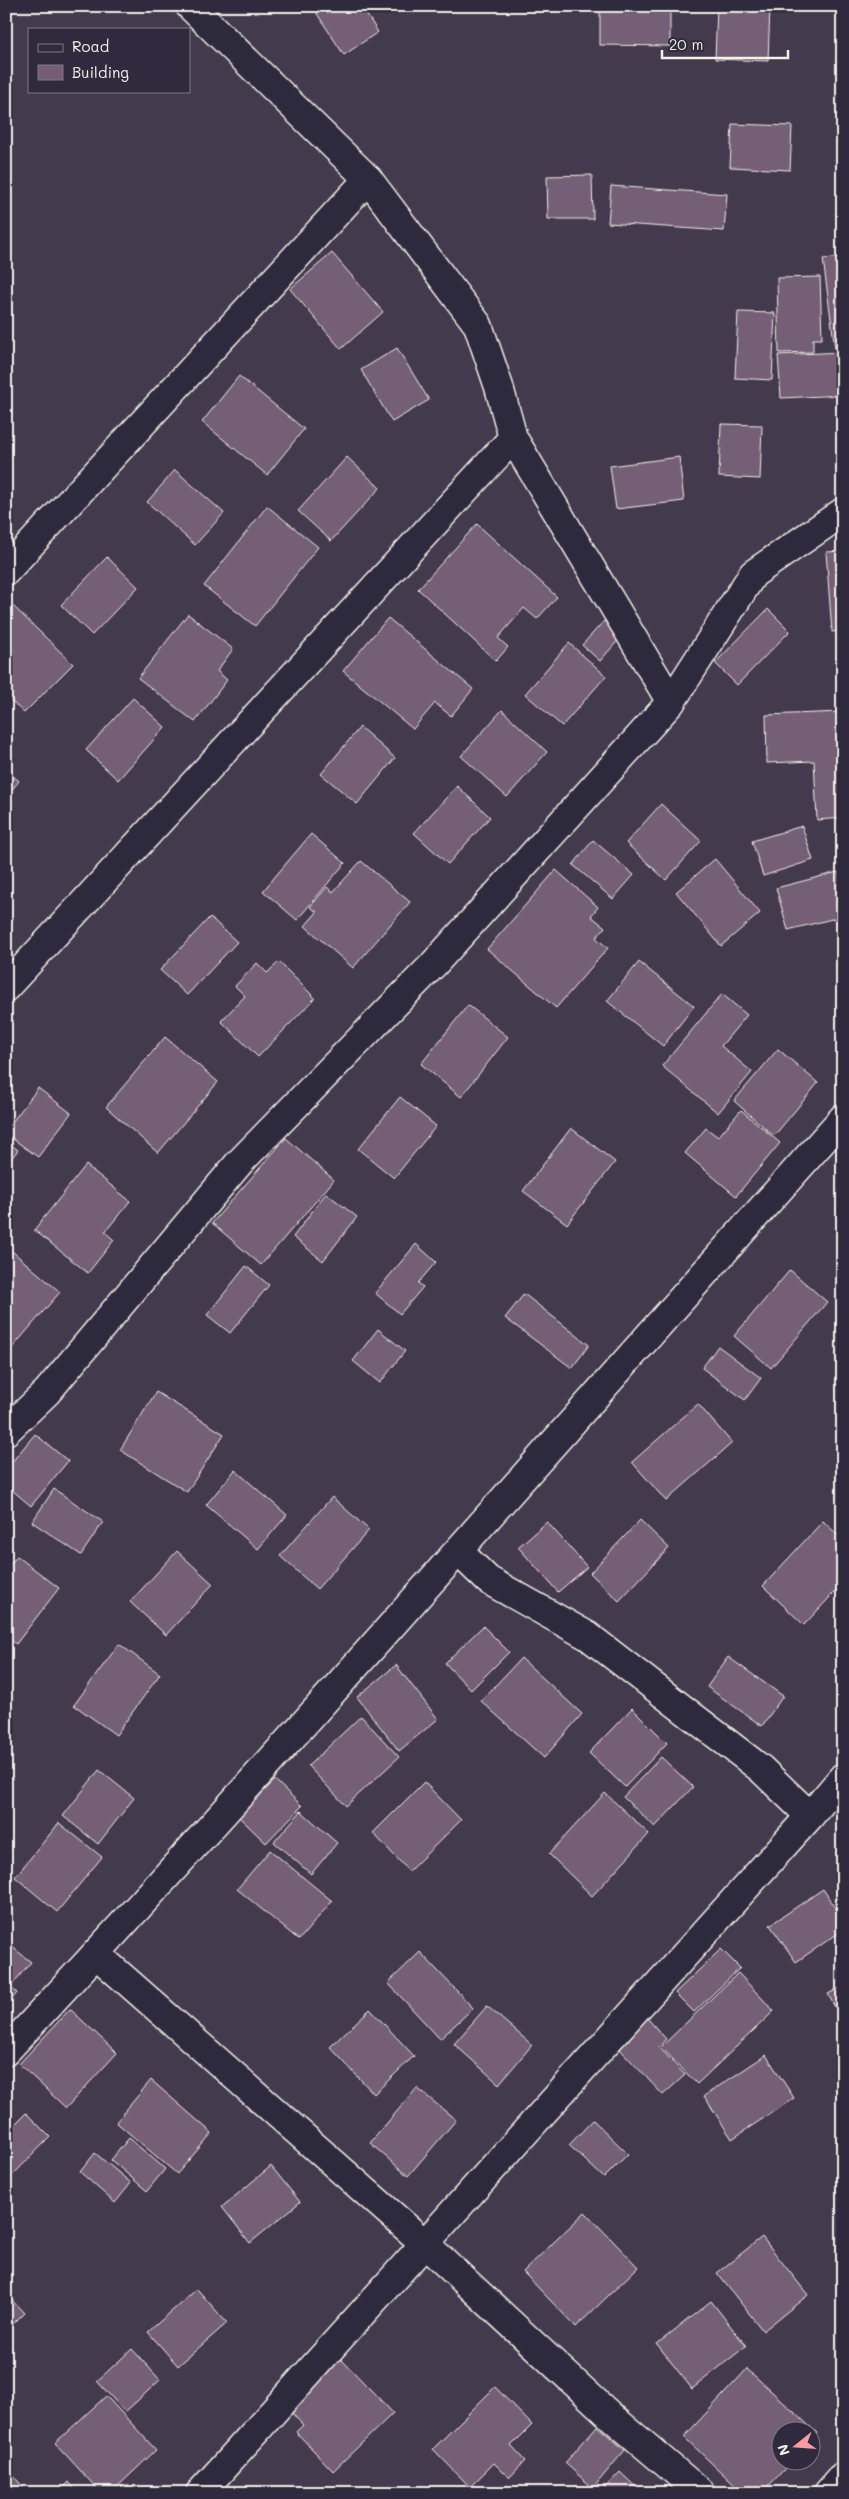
<svg xmlns="http://www.w3.org/2000/svg" width="849" height="2499" viewBox="0 0 849 2499" font-family="Mali,sans-serif">
  <style>
    .building { fill: #745e76; stroke: #f4f1e8 }
    .lines { fill: none; stroke-linecap: round; stroke-linejoin: round }
    .street-casing { stroke: #f4f1e8; stroke-width: 31 }
    .street { stroke: #2f2a3d; stroke-width: 28 }
  </style>
  <rect width="100%" height="100%" fill="#443a4e"/>
  <filter id="ink" filterUnits="userSpaceOnUse"><feTurbulence type="fractalNoise" baseFrequency=".02" numOctaves="2"/><feDisplacementMap in="SourceGraphic" scale="10" xChannelSelector="R" yChannelSelector="G"/><feConvolveMatrix kernelMatrix="1 2 1 2 8 2 1 2 1" color-interpolation-filters="sRGB"/></filter>
  <g filter="url(#ink)">
    <g class="building">
      <path d="M312 6H361L378 32 344 55Z"/>
      <path d="M600 6H670V46L600 45Z"/>
      <path d="M717 6H770L768 61 715 59Z"/>
      <path d="M732 124 792 126 790 170 730 167Z"/>
      <path d="M592 175 593 219H548L547 176Z"/>
      <path d="M611 186 727 194 724 231 608 223Z"/>
      <path d="M332 253 383 312 341 349 290 289Z"/>
      <path d="M843 257V348L835 349 823 259Z"/>
      <path d="M820 277 822 339H813V352L779 353 777 278Z"/>
      <path d="M738 312 775 313 772 380 735 378Z"/>
      <path d="M397 348 429 400 392 422 361 370Z"/>
      <path d="M843 352V395L781 398 778 355Z"/>
      <path d="M239 376 304 429 267 475 202 422Z"/>
      <path d="M721 424 762 425 760 479 719 477Z"/>
      <path d="M347 457 380 488 331 541 298 511Z"/>
      <path d="M679 457 684 501 616 509 610 466Z"/>
      <path d="M175 470 224 513 195 545 147 502Z"/>
      <path d="M267 506 318 547 255 626 204 586Z"/>
      <path d="M477 524 557 597 537 619 524 608 498 638 508 647 496 661 418 589Z"/>
      <path d="M843 551V631L832 632 826 552Z"/>
      <path d="M107 557 138 587 92 635 61 605Z"/>
      <path d="M11 604 73 664 24 713 6 696V609Z"/>
      <path d="M768 609 790 631 737 685 715 663Z"/>
      <path d="M188 614 233 649 217 671 227 680 195 722 138 678Z"/>
      <path d="M388 618 473 689 451 716 435 703 413 729 343 671Z"/>
      <path d="M604 621 621 637 600 661 582 645Z"/>
      <path d="M569 643 606 676 562 726 525 694Z"/>
      <path d="M133 698 165 727 118 780 86 750Z"/>
      <path d="M502 710 547 752 507 797 461 756Z"/>
      <path d="M843 712V818L817 820 814 761 767 763 766 715Z"/>
      <path d="M360 727 395 758 357 804 321 774Z"/>
      <path d="M6 770 19 781 6 797Z"/>
      <path d="M457 786 490 817 448 864 414 833Z"/>
      <path d="M661 804 701 841 666 880 626 843Z"/>
      <path d="M802 826 813 860 763 876 752 841Z"/>
      <path d="M311 834 345 863 297 920 263 891Z"/>
      <path d="M593 840 634 875 613 899 573 865Z"/>
      <path d="M715 859 760 913 721 946 676 892Z"/>
      <path d="M361 861 410 902 353 968 305 926 317 912 310 907 327 887 333 892Z"/>
      <path d="M556 870 598 907 591 916 605 927 596 938 608 948 556 1008 487 949Z"/>
      <path d="M838 872 843 889V928L840 917 788 930 776 888Z"/>
      <path d="M210 917 237 942 187 995 160 970Z"/>
      <path d="M279 962 315 998 258 1057 221 1021 245 996 235 986 257 963 267 973Z"/>
      <path d="M639 962 694 1006 663 1046 607 1001Z"/>
      <path d="M722 994 747 1015 721 1046 752 1072 718 1113 662 1066Z"/>
      <path d="M468 1005 508 1037 461 1097 421 1064Z"/>
      <path d="M165 1037 218 1082 158 1153 106 1107Z"/>
      <path d="M778 1049 818 1083 774 1136 734 1101Z"/>
      <path d="M38 1088 71 1113 38 1157 6 1134V1130Z"/>
      <path d="M400 1097 436 1126 394 1178 358 1149Z"/>
      <path d="M741 1110 780 1143 736 1196 685 1153 706 1128 718 1137Z"/>
      <path d="M571 1128 615 1162 567 1224 523 1191Z"/>
      <path d="M286 1138 334 1180 261 1265 212 1223Z"/>
      <path d="M6 1141 18 1150 6 1165Z"/>
      <path d="M86 1165 130 1201 105 1232 114 1240 88 1273 34 1230Z"/>
      <path d="M326 1193 357 1217 323 1261 293 1237Z"/>
      <path d="M416 1244 436 1262 418 1283 423 1287 400 1314 375 1293Z"/>
      <path d="M6 1246 60 1292 7 1354 6 1353Z"/>
      <path d="M246 1266 269 1285 230 1333 207 1315Z"/>
      <path d="M790 1270 827 1302 771 1368 734 1336Z"/>
      <path d="M524 1294 589 1345 572 1368 505 1318Z"/>
      <path d="M378 1329 405 1351 380 1383 353 1361Z"/>
      <path d="M718 1346 761 1378 745 1400 702 1368Z"/>
      <path d="M156 1392 224 1434 187 1492 120 1450Z"/>
      <path d="M698 1404 732 1443 666 1501 632 1462Z"/>
      <path d="M35 1434 68 1461 31 1506 6 1485V1469Z"/>
      <path d="M235 1470 287 1515 258 1549 206 1505Z"/>
      <path d="M54 1489 103 1522 81 1555 32 1522Z"/>
      <path d="M332 1497 369 1530 317 1589 280 1556Z"/>
      <path d="M640 1520 669 1548 619 1601 590 1573Z"/>
      <path d="M823 1521 843 1540V1583L804 1625 763 1586Z"/>
      <path d="M547 1522 587 1567 558 1592 518 1547Z"/>
      <path d="M177 1551 213 1584 166 1635 130 1602Z"/>
      <path d="M17 1556 59 1588 16 1644 6 1636V1570Z"/>
      <path d="M483 1626 509 1652 471 1690 445 1663Z"/>
      <path d="M119 1644 160 1674 116 1735 74 1705Z"/>
      <path d="M728 1657 783 1696 762 1726 707 1687Z"/>
      <path d="M521 1658 582 1714 544 1758 481 1701Z"/>
      <path d="M396 1665 438 1719 399 1751 357 1697Z"/>
      <path d="M632 1708 667 1743 625 1787 589 1753Z"/>
      <path d="M361 1716 399 1757 346 1806 308 1766Z"/>
      <path d="M661 1757 693 1787 655 1827 623 1797Z"/>
      <path d="M99 1770 134 1798 98 1844 63 1816Z"/>
      <path d="M275 1780 302 1806 266 1843 239 1817Z"/>
      <path d="M424 1782 461 1820 409 1871 373 1833Z"/>
      <path d="M605 1793 649 1834 592 1896 549 1854Z"/>
      <path d="M301 1811 337 1843 311 1874 274 1842Z"/>
      <path d="M59 1823 102 1857 57 1912 15 1877Z"/>
      <path d="M270 1850 332 1901 299 1940 237 1889Z"/>
      <path d="M823 1889 843 1919V1930L796 1962 770 1925Z"/>
      <path d="M6 1942 31 1962 10 1987 17 1993 6 2006Z"/>
      <path d="M721 1949 740 1968 694 2012 675 1993Z"/>
      <path d="M420 1952 473 2008 440 2039 388 1983Z"/>
      <path d="M738 1973 774 2011 697 2084 661 2047Z"/>
      <path d="M843 1986V2022L828 1994Z"/>
      <path d="M487 2006 532 2045 499 2084 454 2044Z"/>
      <path d="M70 2009 117 2053 66 2108 19 2064Z"/>
      <path d="M370 2009 414 2056 374 2094 330 2047Z"/>
      <path d="M647 2018 666 2039 659 2047 685 2075 663 2095 617 2046Z"/>
      <path d="M766 2055 794 2098 732 2139 704 2096Z"/>
      <path d="M151 2080 212 2133 177 2174 116 2122Z"/>
      <path d="M417 2088 456 2120 408 2176 370 2143Z"/>
      <path d="M26 2113 50 2137 6 2182V2133Z"/>
      <path d="M593 2120 628 2154 604 2178 569 2145Z"/>
      <path d="M129 2138 165 2169 147 2191 111 2160Z"/>
      <path d="M95 2153 131 2183 115 2203 80 2172Z"/>
      <path d="M271 2166 300 2202 250 2243 222 2207Z"/>
      <path d="M585 2212 638 2267 576 2327 523 2272Z"/>
      <path d="M762 2237 808 2295 763 2331 717 2273Z"/>
      <path d="M197 2289 227 2323 178 2366 148 2332Z"/>
      <path d="M6 2294 24 2313 6 2331Z"/>
      <path d="M711 2301 746 2346 692 2389 657 2344Z"/>
      <path d="M132 2349 160 2380 125 2412 97 2381Z"/>
      <path d="M340 2358 393 2413 333 2471 296 2432 303 2425 287 2408Z"/>
      <path d="M747 2369 817 2433 812 2439V2432H782V2462H791L762 2493H743L684 2437Z"/>
      <path d="M495 2387 532 2425 511 2446 525 2461 509 2478 494 2463 470 2487 433 2449Z"/>
      <path d="M106 2396 156 2450 111 2493H101L55 2443Z"/>
      <path d="M597 2426 625 2450 593 2488 565 2463Z"/>
      <path d="M6 2467 28 2493H6Z"/>
      <path d="M620 2472 642 2493H600Z"/>
      <path d="M69 2482 78 2493H58Z"/>
    </g>
    <g class="lines">
      <g class="street-casing">
        <g id="street">
          <path d="M190 6 368 179 478 325 499 387 513 438 671 702"/>
          <path d="M6 571 368 179"/>
          <path d="M6 987 513 438"/>
          <path d="M6 1431 47 1392 239 1163 433 965 671 702 753 574 843 512"/>
          <path d="M458 1551 488 1580 588 1636 761 1769 810 1816"/>
          <path d="M96 1954 424 2243 615 2420 701 2493"/>
          <path d="M6 2051C290 1745 564 1429 843 1118"/>
          <path d="M200 2493 810 1816 843 1777"/>
          <path d="M828 2493 843 2476"/>
        </g>
      </g>
      <use href="#street" class="street"/>
    </g>
  </g>
  <rect width="849" height="2499" fill="none" stroke="#2f2a3d" stroke-width="25"/>
  <rect x="12" y="12" width="824" height="2474" fill="none" stroke="#f4f1e8" stroke-width="2" filter="url(#ink)"/>
  <rect x="28" y="28" width="162" height="65" fill="#2f2a3d" stroke="#7e7a81"/>
  <rect x="38" y="44" width="25" height="8" fill="#2f2a3d" stroke="#7e7a81"/>
  <text x="72" y="52" font-size="15" fill="#f4f1e8">Road</text>
  <rect x="38" y="65" width="25" height="15" fill="#745e76" stroke="#7e7a81"/>
  <text x="72" y="78" font-size="15" fill="#f4f1e8">Building</text>
  <g transform="translate(796 2446) rotate(253)"><circle r="24" fill="#2f2a3d" stroke="#7e7a81"/>
  <path d="M0-4L9 19L0 12L-9 19Z" fill="#ff9aa2"/>
  <text y="-8" font-size="14" font-weight="bold" text-anchor="middle" fill="#f4f1e8">N</text>
  </g>
  <path d="M662 50v8h126v-8" fill="none" stroke="#f4f1e8" stroke-width="2.5"/>
  <text x="669" y="50" font-size="15" fill="#f4f1e8" stroke="#2f2a3d" stroke-width="4" paint-order="stroke">20 m</text>
</svg>
